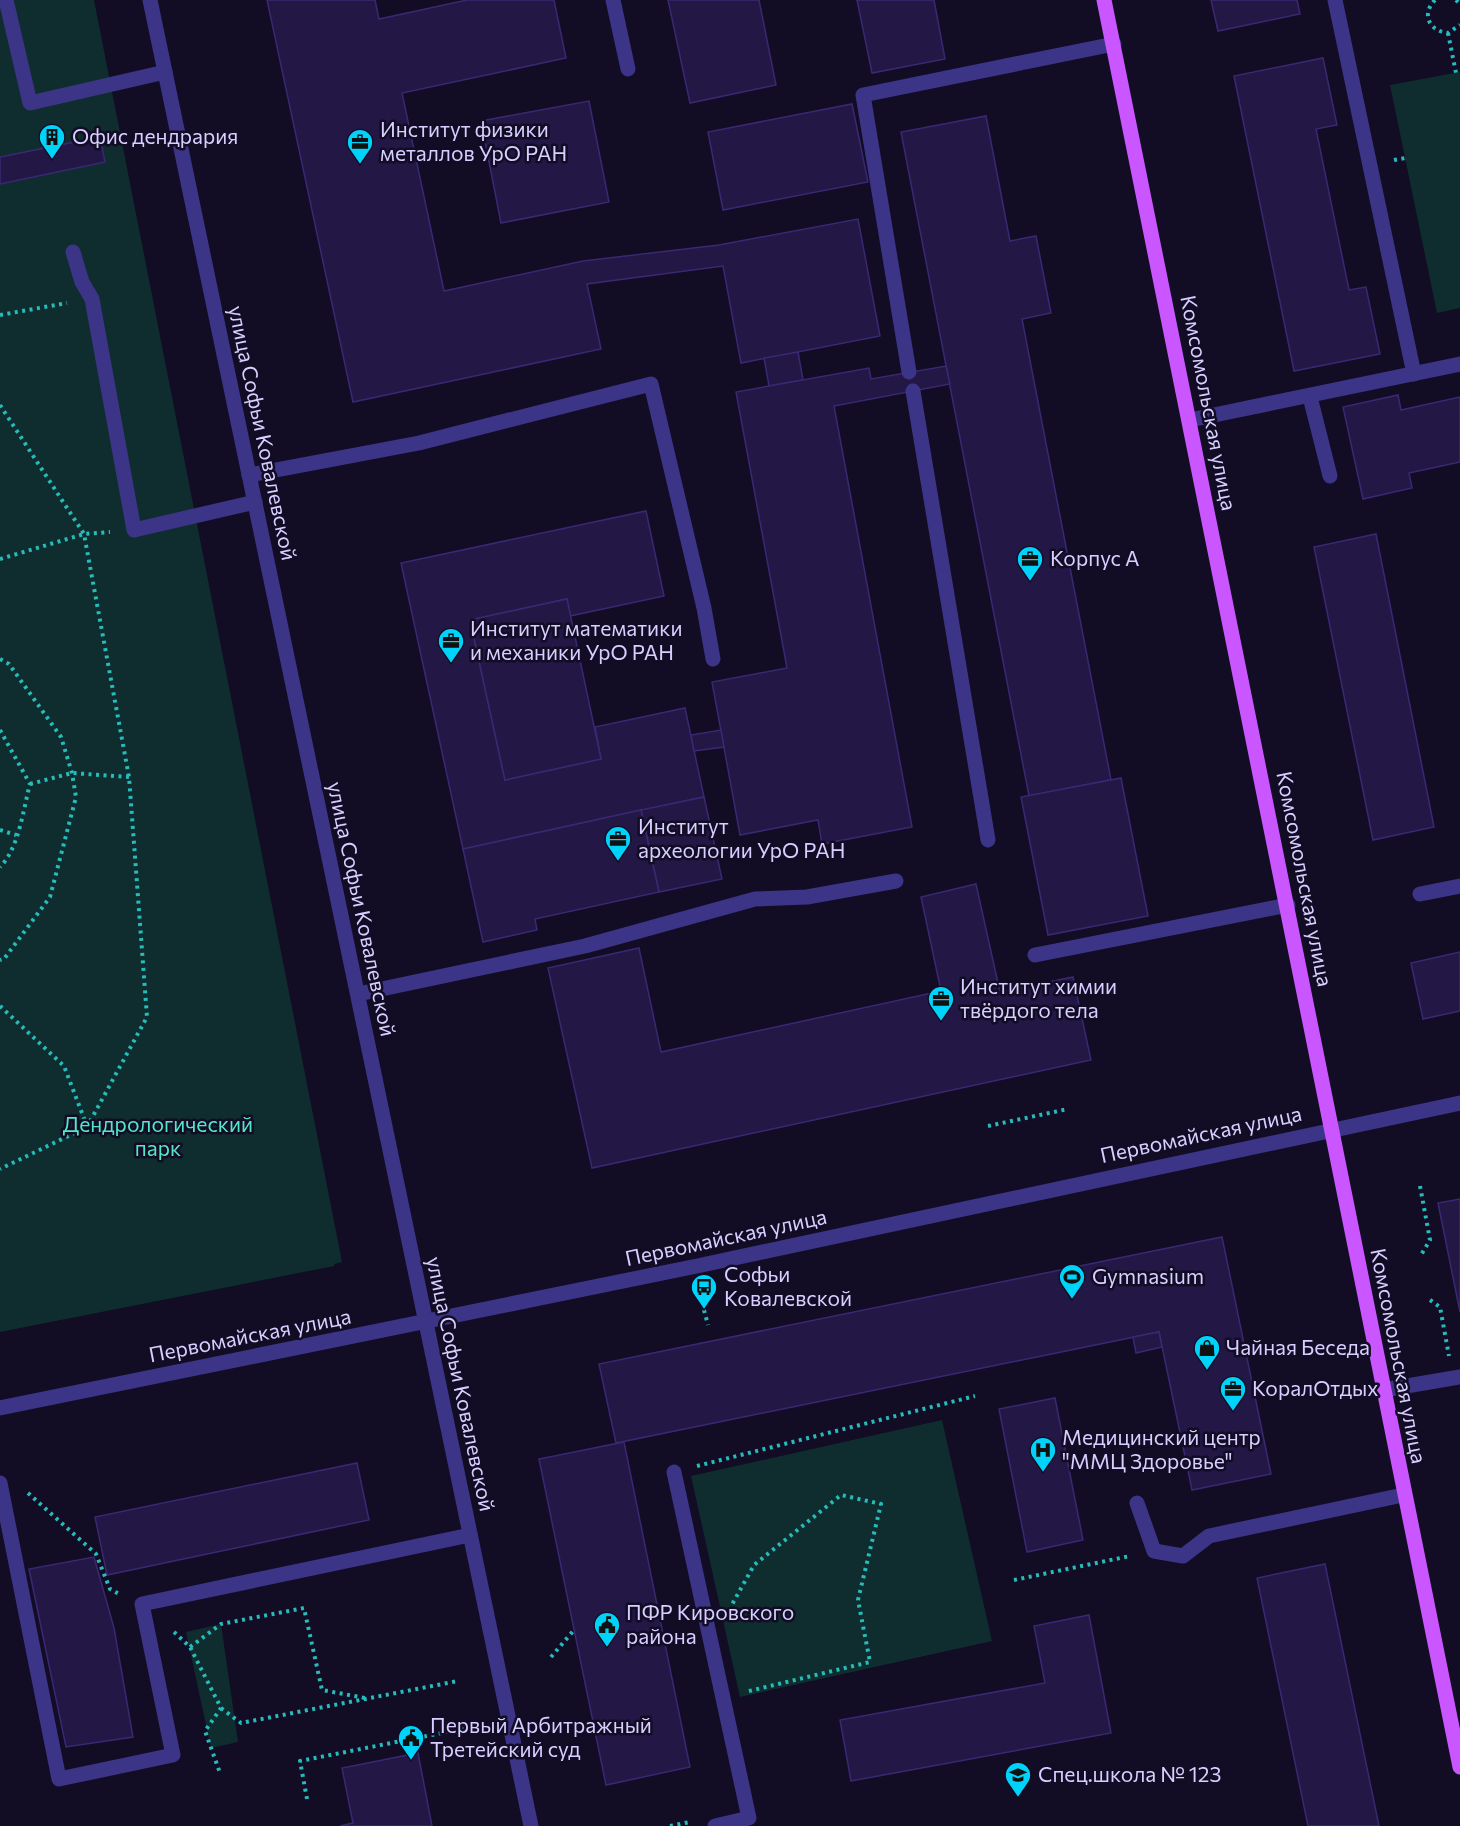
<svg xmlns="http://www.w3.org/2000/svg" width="1460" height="1826" viewBox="0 0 1460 1826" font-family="Commissioner,sans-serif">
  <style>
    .green { fill: #0f2d2e }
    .building { fill: #231746; stroke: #3b2873; stroke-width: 1.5 }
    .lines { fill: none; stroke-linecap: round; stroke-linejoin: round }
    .path { stroke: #26bcbb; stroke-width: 4; stroke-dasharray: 3 4.5; stroke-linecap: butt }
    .minor { stroke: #3c3486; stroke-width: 15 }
    .major { stroke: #c956ff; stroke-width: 15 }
    .labels { text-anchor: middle; stroke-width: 5; stroke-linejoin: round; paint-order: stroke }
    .poi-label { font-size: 21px; fill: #d7cfff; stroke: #120c24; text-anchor: start }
    .street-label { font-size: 21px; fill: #d7cfff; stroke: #120c24 }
    .park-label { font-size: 21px; fill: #53e7ca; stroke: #120c24 }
  </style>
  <rect width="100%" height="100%" fill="#120c24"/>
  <g class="green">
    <path d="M0 0H94L342 1262 334 1264V1266L0 1332Z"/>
    <path d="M1460 72V308L1437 313 1390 85Z"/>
    <path d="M942 1420 992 1641 740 1697 691 1476Z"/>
    <path d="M221 1624 238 1742 211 1748 186 1632Z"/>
  </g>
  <g class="building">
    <path d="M267 0H375L379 19 467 0H554L566 58 402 93 444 291 583 261 719 245 858 219 880 336 741 363 723 266 587 284 601 349 353 402Z"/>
    <path d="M668 0H759L776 85 690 103Z"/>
    <path d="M857 0H934L945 59 872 73Z"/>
    <path d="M1211 0H1297L1300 14 1218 31Z"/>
    <path d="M1323 58 1337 125 1316 129 1349 290 1366 287 1380 354 1294 371 1234 76Z"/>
    <path d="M589 101 609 202 501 223 481 121Z"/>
    <path d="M852 104 868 182 723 210 708 132Z"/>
    <path d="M986 116 1010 241 1036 236 1051 313 1022 319 1111 780 1029 796 901 132Z"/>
    <path d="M100 137 105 162 0 184V157Z"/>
    <path d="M798 352 803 380 769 386 764 358Z"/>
    <path d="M946 366 950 384 834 406 912 827 822 844 818 820 740 835 712 682 787 668 736 392 869 368 871 379Z"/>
    <path d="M1398 395 1401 410 1460 397V462L1409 473 1412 488 1363 499 1343 407Z"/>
    <path d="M646 511 664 596 570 616 567 599 470 620 505 780 601 759 595 727 685 708 704 797 463 849 401 563Z"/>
    <path d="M1376 534 1434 827 1373 840 1314 547Z"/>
    <path d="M567 599 601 759 505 780 470 620Z"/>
    <path d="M721 730 724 747 694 751 691 735Z"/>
    <path d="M1121 778 1148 916 1048 935 1021 797Z"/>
    <path d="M704 797 722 879 659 892 641 810Z"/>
    <path d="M641 810 659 892 535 919 537 930 483 942 463 849Z"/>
    <path d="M976 884 1000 992 1073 977 1091 1060 592 1168 548 968 639 948 661 1052 941 991 921 897Z"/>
    <path d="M1460 952V1011L1423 1019 1411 963Z"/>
    <path d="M1460 1199V1312L1438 1203Z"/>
    <path d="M1222 1237 1271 1474 1192 1490 1159 1332 616 1443 599 1364Z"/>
    <path d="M1159 1332 1162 1347 1136 1353 1133 1337Z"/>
    <path d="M1055 1398 1083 1540 1027 1552 999 1409Z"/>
    <path d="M624 1442 690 1767 606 1785 539 1459Z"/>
    <path d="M357 1463 369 1520 107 1575 95 1517Z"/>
    <path d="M94 1557 114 1628 133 1737 66 1747 29 1569Z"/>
    <path d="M1325 1564 1379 1826H1308L1257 1578Z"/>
    <path d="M1089 1615 1111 1733 851 1781 840 1720 1045 1683 1034 1626Z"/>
    <path d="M418 1753 432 1826H340L353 1823 342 1768Z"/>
  </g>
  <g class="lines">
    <g class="path">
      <path d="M1435 0C1421 14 1429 31 1448 33L1460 25"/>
      <path d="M1456 0 1460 4"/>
      <path d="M1448 33 1456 73"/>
      <path d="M1394 160 1405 158"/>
      <path d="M0 315 67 303"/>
      <path d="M0 405 84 534 129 777 147 1017 87 1127 0 1169"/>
      <path d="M0 559 84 534 110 532"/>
      <path d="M0 659 9 664 61 737 72 773 76 797 50 897 4 959 0 960"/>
      <path d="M0 730 30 784C23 810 19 848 0 867"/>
      <path d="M30 784 72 773 129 777"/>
      <path d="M0 830 16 835"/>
      <path d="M0 1006 64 1066 87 1126"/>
      <path d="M988 1126 1068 1109"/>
      <path d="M1420 1186 1430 1240 1421 1255"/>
      <path d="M1430 1300 1440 1307 1449 1356"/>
      <path d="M704 1310 708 1325"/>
      <path d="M697 1466 975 1396"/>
      <path d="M28 1493 96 1554 110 1589 119 1594"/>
      <path d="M1014 1580 1130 1556"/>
      <path d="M729 1610 754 1565 841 1495 881 1504 858 1600 870 1662 745 1692"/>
      <path d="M174 1632 190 1647 221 1708 205 1731 220 1773"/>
      <path d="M190 1647 221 1624 304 1608 322 1690 365 1698"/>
      <path d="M551 1657 574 1630"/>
      <path d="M221 1708 241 1723 458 1681"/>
      <path d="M307 1799 300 1761 467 1728"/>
      <path d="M670 1826 690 1822"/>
    </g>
    <g class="minor">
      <path d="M6 0 30 103 165 72"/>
      <path d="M150 0 531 1826"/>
      <path d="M613 0 628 69"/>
      <path d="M1335 0 1414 374"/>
      <path d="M73 252 82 282 92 299 134 530 255 502"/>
      <path d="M909 372 863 95 1114 44"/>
      <path d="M913 391 988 840"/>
      <path d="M1310 397 1330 476"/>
      <path d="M1190 420 1460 364"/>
      <path d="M249 475 419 443 651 384 704 608 713 659"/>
      <path d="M1420 894 1460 886"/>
      <path d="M1035 955 1288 905"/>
      <path d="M358 994 585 946 755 899 807 897 896 881"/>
      <path d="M1383 1390 1460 1377"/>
      <path d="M0 1408 697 1266 1460 1103"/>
      <path d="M674 1472 749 1818 715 1826"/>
      <path d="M0 1483 59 1779 173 1755 142 1604 470 1535"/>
      <path d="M1137 1503 1154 1551 1183 1556 1209 1536 1403 1495"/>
    </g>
    <path class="major" d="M1104 0 1460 1767"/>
  </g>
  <defs>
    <g id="building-pin" transform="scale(1.35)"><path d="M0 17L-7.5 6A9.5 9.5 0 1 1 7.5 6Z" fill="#00d3fa" stroke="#120c24"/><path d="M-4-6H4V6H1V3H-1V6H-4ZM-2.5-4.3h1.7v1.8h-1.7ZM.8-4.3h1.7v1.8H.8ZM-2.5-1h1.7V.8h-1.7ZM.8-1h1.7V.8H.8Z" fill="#111"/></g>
    <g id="office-pin" transform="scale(1.35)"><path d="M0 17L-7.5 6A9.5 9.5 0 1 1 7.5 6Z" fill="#00d3fa" stroke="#120c24"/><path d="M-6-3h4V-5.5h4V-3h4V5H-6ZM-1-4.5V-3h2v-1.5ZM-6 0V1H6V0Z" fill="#111"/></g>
    <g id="stadium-pin" transform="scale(1.35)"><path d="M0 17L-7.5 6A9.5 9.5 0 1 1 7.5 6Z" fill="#00d3fa" stroke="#120c24"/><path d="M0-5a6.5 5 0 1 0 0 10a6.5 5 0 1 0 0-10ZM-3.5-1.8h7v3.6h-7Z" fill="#111"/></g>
    <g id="bus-pin" transform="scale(1.35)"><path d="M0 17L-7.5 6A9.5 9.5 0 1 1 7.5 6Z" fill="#00d3fa" stroke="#120c24"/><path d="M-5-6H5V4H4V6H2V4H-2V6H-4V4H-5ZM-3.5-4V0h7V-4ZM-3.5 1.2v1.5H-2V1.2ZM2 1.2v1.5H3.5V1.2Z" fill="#111"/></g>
    <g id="shop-pin" transform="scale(1.35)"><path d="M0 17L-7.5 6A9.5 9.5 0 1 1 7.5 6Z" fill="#00d3fa" stroke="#120c24"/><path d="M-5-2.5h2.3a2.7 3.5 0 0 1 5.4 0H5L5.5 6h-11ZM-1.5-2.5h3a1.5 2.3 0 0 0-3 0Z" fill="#111"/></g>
    <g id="hospital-pin" transform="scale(1.35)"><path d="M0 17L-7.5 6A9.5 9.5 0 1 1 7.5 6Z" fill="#00d3fa" stroke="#120c24"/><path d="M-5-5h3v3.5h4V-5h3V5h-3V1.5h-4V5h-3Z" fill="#111"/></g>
    <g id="civic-pin" transform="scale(1.35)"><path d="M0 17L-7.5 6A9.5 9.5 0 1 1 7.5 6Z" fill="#00d3fa" stroke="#120c24"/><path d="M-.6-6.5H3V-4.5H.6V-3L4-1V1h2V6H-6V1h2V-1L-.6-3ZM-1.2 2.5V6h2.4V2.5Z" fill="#111"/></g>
    <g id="school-pin" transform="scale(1.35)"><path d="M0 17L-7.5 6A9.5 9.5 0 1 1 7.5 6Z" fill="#00d3fa" stroke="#120c24"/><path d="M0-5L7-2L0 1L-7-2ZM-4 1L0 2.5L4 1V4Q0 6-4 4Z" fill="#111"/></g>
  </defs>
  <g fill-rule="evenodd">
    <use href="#building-pin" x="52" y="137"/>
    <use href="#office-pin" x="360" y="142"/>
    <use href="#office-pin" x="1030" y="559"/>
    <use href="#office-pin" x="451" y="641"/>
    <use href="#office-pin" x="618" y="839"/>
    <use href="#office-pin" x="941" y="999"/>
    <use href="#stadium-pin" x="1072" y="1277"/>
    <use href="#bus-pin" x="704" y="1287"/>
    <use href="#shop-pin" x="1207" y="1348"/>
    <use href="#office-pin" x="1233" y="1389"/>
    <use href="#hospital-pin" x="1043" y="1450"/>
    <use href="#civic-pin" x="607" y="1625"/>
    <use href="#civic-pin" x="411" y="1738"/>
    <use href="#school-pin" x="1018" y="1775"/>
  </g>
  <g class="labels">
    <g class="poi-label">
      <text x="380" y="137">Институт физики<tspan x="380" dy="24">металлов УрО РАН</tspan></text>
      <text x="72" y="144">Офис дендрария</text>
      <text x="1050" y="566">Корпус А</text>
      <text x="470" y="636">Институт математики<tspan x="470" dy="24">и механики УрО РАН</tspan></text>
      <text x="638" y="834">Институт<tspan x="638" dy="24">археологии УрО РАН</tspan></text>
      <text x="960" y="994">Институт химии<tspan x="960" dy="24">твёрдого тела</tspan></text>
      <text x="724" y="1282">Софьи<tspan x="724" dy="24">Ковалевской</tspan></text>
      <text x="1092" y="1284">Gymnasium</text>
      <text x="1226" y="1355">Чайная Беседа</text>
      <text x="1252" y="1396">КоралОтдых</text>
      <text x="1062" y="1445">Медицинский центр<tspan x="1062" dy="24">"ММЦ Здоровье"</tspan></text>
      <text x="626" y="1620">ПФР Кировского<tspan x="626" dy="24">района</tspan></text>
      <text x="430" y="1733">Первый Арбитражный<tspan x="430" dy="24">Третейский суд</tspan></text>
      <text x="1038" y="1782">Спец.школа № 123</text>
    </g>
    <g class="street-label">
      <text transform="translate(1208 403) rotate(79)" y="7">Комсомольская улица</text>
      <text transform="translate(262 433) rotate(78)" y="7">улица Софьи Ковалевской</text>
      <text transform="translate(1304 879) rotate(79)" y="7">Комсомольская улица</text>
      <text transform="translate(361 909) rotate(78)" y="7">улица Софьи Ковалевской</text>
      <text transform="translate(1201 1135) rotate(-12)" y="7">Первомайская улица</text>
      <text transform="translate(726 1238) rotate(-12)" y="7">Первомайская улица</text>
      <text transform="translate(250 1336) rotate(-11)" y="7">Первомайская улица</text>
      <text transform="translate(1398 1356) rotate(79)" y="7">Комсомольская улица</text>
      <text transform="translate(460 1384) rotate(78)" y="7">улица Софьи Ковалевской</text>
    </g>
    <g class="park-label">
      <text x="158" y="1132">Дендрологический<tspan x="158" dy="24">парк</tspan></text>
    </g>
  </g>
</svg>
